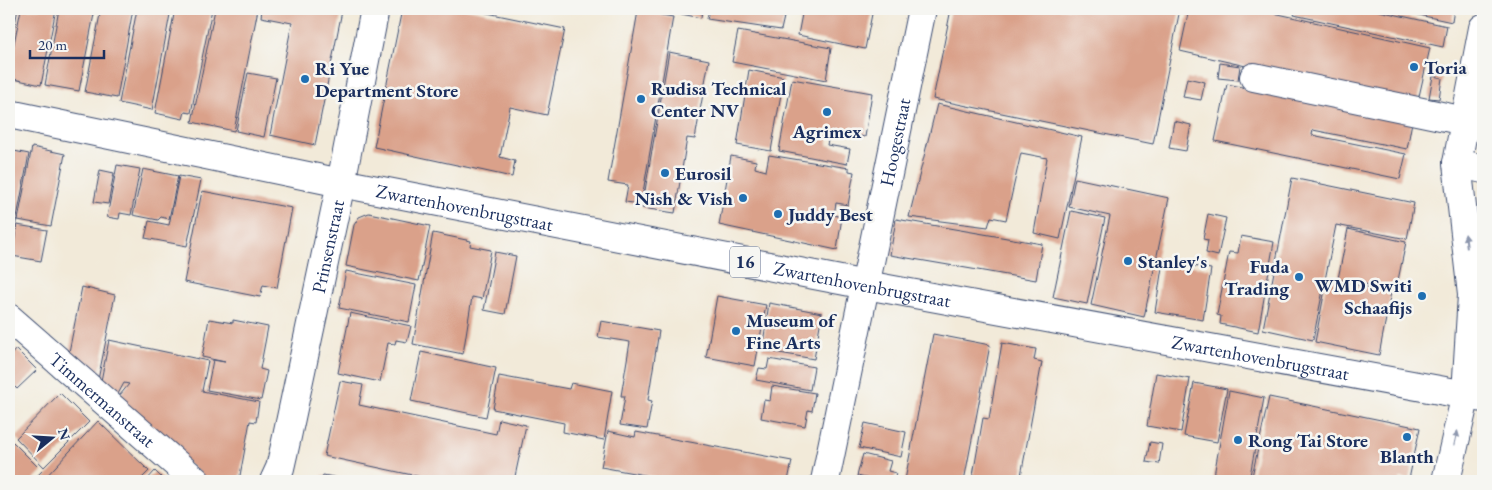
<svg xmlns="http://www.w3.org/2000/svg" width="1492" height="490" viewBox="0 0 1492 490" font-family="'EB Garamond',serif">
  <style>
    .building { fill: #daa18a }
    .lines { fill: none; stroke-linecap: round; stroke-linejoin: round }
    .minor-casing { stroke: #3b4b70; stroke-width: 30 }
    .major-casing { stroke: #3b4b70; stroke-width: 30 }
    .minor { stroke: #fff; stroke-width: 28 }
    .major { stroke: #fff; stroke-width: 28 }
    .oneway { fill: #8d97ae }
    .poi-dot { fill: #1f6fb2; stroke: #f6f6f2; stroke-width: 2 }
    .labels { text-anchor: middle; stroke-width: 5; stroke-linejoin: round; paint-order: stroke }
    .shield { fill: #f6f6f2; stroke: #5d6b8a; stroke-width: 1 }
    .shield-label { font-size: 18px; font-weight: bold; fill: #1b2f5e }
    .poi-label { font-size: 19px; font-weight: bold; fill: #1b2f5e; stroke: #f6f6f2; text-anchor: start }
    .street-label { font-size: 19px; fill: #1b2f5e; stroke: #f6f6f2 }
  </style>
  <rect width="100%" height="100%" fill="#f6f6f2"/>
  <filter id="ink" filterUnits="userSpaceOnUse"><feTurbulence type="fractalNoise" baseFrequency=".02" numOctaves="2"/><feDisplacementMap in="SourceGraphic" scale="10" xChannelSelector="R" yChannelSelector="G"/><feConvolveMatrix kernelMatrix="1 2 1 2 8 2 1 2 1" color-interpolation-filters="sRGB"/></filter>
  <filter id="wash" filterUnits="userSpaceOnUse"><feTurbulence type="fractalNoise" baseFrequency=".0096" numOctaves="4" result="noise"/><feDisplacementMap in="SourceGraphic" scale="20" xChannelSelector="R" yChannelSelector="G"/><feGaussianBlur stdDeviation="1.12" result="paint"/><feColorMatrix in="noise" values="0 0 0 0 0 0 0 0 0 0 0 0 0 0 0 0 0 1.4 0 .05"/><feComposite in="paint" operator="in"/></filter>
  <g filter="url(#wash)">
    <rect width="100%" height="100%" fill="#f2ead9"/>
    <g id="blocks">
      <g class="building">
        <path d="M9 9H18L10 48H9Z"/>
        <path d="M21 9H56L41 85 9 78V68Z"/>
        <path d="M59 9H95L79 91 45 85Z"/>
        <path d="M101 9H133L117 98 85 92Z"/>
        <path d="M137 9H171L152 110 119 103Z"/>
        <path d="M175 9H212L191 113 185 112 183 119 155 113Z"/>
        <path d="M215 9H258L234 131 192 122Z"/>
        <path d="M262 9H332L342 11 315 145 270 135 292 23 261 17Z"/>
        <path d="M402 9H468L565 29 547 115 510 107 500 157 515 161 512 177 374 147Z"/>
        <path d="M657 9H702L701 18Z"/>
        <path d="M709 9H728L784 17 781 30 707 19Z"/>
        <path d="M803 9H873L865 49 798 35Z"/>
        <path d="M951 9H1180L1153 144 933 99Z"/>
        <path d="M1189 9H1256L1430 48 1417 105 1180 51Z"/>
        <path d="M1296 9H1370L1447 26 1443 47 1294 15Z"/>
        <path d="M1391 9H1454L1452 22Z"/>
        <path d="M638 11 673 17 641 204 625 202 628 185 608 182Z"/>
        <path d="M738 31 831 48 826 80 732 62Z"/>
        <path d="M669 52 709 60 695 139 687 138 675 213 642 208Z"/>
        <path d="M1220 63 1240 66 1238 80 1218 78Z"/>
        <path d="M749 70 784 77 771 151 737 145Z"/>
        <path d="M248 73 276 78 264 137 236 131Z"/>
        <path d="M1433 76 1442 78 1439 99 1429 98Z"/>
        <path d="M1187 78 1205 82 1201 100 1183 97Z"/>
        <path d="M792 79 872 93 865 137 830 131 827 145 850 149 847 164 779 151Z"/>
        <path d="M1227 84 1412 122 1407 149 1313 130 1312 135 1406 154 1400 179 1215 141Z"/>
        <path d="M937 104 1082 137 1060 239 1034 233 1047 158 1021 153 1006 220 991 217 988 227 909 217Z"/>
        <path d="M1174 121 1191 125 1186 151 1169 148Z"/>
        <path d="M32 147 65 154 51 226 18 220Z"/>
        <path d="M9 150 29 154 10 254H9Z"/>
        <path d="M769 155 849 168V171L854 172 848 205 836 203 834 215 842 217 837 250 719 225 731 156 756 161 755 168 766 171Z"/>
        <path d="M117 165 140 169 131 215 120 213 119 219 107 217Z"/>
        <path d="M143 169 178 176 169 219 161 217 158 220 133 215Z"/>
        <path d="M100 170 114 173 108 204 94 202Z"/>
        <path d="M179 176 201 180 187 246 145 238 149 221 169 225Z"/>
        <path d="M1075 178 1169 198 1144 317 1091 305 1110 216 1069 207Z"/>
        <path d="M1292 178 1414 203 1407 239 1336 225 1313 340 1263 329Z"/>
        <path d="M202 191 292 208 277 288 263 285 260 297 184 282Z"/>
        <path d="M1071 211 1105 218 1087 304 1053 297Z"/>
        <path d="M369 213 430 226 419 281 346 266 354 225 359 217Z"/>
        <path d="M1208 214 1226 218 1218 256 1206 253 1208 240 1203 239Z"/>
        <path d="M896 219 1042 244 1036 280 890 255Z"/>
        <path d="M17 225 47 230 41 261 12 256Z"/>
        <path d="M1348 229 1406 242 1396 290 1338 279Z"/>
        <path d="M433 233 471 241 470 246 491 250 482 299 472 297 463 354 413 344Z"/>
        <path d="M1241 236 1274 242 1258 332 1220 324 1221 316 1217 315 1229 252 1238 253Z"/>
        <path d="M495 252 516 256 505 314 484 310Z"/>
        <path d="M1163 261 1211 269 1203 320 1155 312Z"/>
        <path d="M346 271 416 285 409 322 339 308Z"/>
        <path d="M1327 279 1391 292 1379 355 1315 342Z"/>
        <path d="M82 287 115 295 97 385 67 362Z"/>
        <path d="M717 296 766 305 755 366 706 357Z"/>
        <path d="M769 303 822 313 814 359 762 350Z"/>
        <path d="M350 313 411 326 407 342 396 340 395 344 388 343 380 382 338 373Z"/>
        <path d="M209 319 233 323V320L268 327 260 369 267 371 261 400 207 390 213 360 225 362 202 357Z"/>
        <path d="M601 321 659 331 648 400 652 401 647 429 620 425 625 396H621L630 342 598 337Z"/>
        <path d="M933 334 990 345 964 481 905 480Z"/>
        <path d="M109 340 208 361 202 391 259 402 256 422 250 421 239 481 203 476 115 401 129 384 124 383 118 394 100 386Z"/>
        <path d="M1002 343 1036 349 1034 360 1042 362 1020 481H972L983 418 989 419Z"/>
        <path d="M16 349 37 370 17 389 15 387 9 392V357Z"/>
        <path d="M421 352 496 368 486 417 411 401Z"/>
        <path d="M769 359 814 367 810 390 756 380 759 368 767 369Z"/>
        <path d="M1156 373 1190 379 1181 432 1147 426Z"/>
        <path d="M499 376 569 389 571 383 612 391 604 440 563 432 564 423 493 409Z"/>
        <path d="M340 381 363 385 359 405 496 434 499 419 526 425 514 481H440L324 456Z"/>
        <path d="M1194 383 1227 389 1217 442 1184 436Z"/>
        <path d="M772 386 815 393 812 411 808 410 805 426 761 418 764 400 770 401Z"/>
        <path d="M1229 391 1264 398 1249 481H1213Z"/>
        <path d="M60 393 89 422 44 467 16 438Z"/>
        <path d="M1269 397 1420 428 1409 479 1400 478V481H1251Z"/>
        <path d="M98 421 149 471 139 481H42Z"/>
        <path d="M865 423 906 432 901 457 859 448Z"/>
        <path d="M608 431 635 437 636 432 792 461 788 481H677L601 467Z"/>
        <path d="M13 442 42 471 32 481H9V447Z"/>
        <path d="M1150 442 1162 444 1159 464 1146 462Z"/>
        <path d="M863 454 891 461 888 471 896 473 894 481H878L857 476Z"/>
        <path d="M155 471 165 481H146Z"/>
        <path d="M323 475 349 480V481H321Z"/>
      </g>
    </g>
  </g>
  <g filter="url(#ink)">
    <use href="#blocks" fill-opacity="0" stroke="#3b4b70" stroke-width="1"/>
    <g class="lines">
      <g class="minor-casing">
        <g id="minor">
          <path d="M1254 77 1465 121"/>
          <path d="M1457 163 1483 169"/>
          <path id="s1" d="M9 318 196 481"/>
          <path id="s2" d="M274 481 280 468 285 446 341 183 375 9"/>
          <path id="s3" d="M825 481 922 9"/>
          <path d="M1446 481 1466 394 1472 295 1457 163 1483 28"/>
        </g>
      </g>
      <g class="major-casing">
        <g id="major">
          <path id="s4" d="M9 114 341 183 866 285 1483 398"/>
        </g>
      </g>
      <use href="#minor" class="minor"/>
      <use href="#major" class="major"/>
    </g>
    <defs><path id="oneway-solid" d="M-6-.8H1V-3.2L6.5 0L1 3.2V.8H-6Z" transform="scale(1.25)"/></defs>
    <g class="oneway">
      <use href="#oneway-solid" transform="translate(1466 241) rotate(-97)"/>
      <use href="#oneway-solid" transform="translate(1456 438) rotate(-77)"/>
    </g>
  </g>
  <g class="poi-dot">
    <circle cx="1414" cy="67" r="5"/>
    <circle cx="305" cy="79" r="5"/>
    <circle cx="641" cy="99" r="5"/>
    <circle cx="827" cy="112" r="5"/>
    <circle cx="665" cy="173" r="5"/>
    <circle cx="743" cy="198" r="5"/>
    <circle cx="778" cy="214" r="5"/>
    <circle cx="1128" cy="261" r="5"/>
    <circle cx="1299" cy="277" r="5"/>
    <circle cx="1422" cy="296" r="5"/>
    <circle cx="736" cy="331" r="5"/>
    <circle cx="1407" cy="437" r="5"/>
    <circle cx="1238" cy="440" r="5"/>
  </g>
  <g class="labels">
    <rect class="shield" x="730" y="246.5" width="30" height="31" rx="4"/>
    <g class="shield-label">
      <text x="745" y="268">16</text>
    </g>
    <g class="poi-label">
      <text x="1424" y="74">Toria</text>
      <text x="315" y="75">Ri Yue<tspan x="315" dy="22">Department Store</tspan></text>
      <text x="651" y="95">Rudisa Technical<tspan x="651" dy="22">Center NV</tspan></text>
      <text x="827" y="138" text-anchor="middle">Agrimex</text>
      <text x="675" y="180">Eurosil</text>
      <text x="733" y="205" text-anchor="end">Nish &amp; Vish</text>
      <text x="788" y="221">Juddy Best</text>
      <text x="1138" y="268">Stanley's</text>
      <text x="1289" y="273" text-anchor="end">Fuda<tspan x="1289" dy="22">Trading</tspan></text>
      <text x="1412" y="292" text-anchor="end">WMD Switi<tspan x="1412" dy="22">Schaafijs</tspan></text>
      <text x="746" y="327">Museum of<tspan x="746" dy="22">Fine Arts</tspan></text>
      <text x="1248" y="447">Rong Tai Store</text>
      <text x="1407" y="463" text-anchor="middle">Blanth</text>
    </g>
    <g class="street-label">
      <text dy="7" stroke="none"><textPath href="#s3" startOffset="346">Hoogestraat</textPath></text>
      <text dy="7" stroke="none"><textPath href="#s4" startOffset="465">Zwartenhovenbrugstraat</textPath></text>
      <text dy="7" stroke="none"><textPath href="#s2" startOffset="241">Prinsenstraat</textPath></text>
      <text dy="7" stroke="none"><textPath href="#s4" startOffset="870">Zwartenhovenbrugstraat</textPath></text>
      <text dy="7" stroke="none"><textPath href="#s4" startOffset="1275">Zwartenhovenbrugstraat</textPath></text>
      <text dy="7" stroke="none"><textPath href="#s1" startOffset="124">Timmermanstraat</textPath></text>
    </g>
  </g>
  <rect width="1492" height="490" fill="none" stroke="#f6f6f2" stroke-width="30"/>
  <g transform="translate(52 438) rotate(72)" stroke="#f6f6f2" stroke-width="4" paint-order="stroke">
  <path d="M0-4L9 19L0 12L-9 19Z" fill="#1b2f5e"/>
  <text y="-8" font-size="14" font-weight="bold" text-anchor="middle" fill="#1b2f5e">N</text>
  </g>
  <path d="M30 50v8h74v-8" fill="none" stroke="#1b2f5e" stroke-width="2.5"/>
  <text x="38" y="50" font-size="15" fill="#1b2f5e" stroke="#f6f6f2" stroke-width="4" paint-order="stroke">20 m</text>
</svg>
